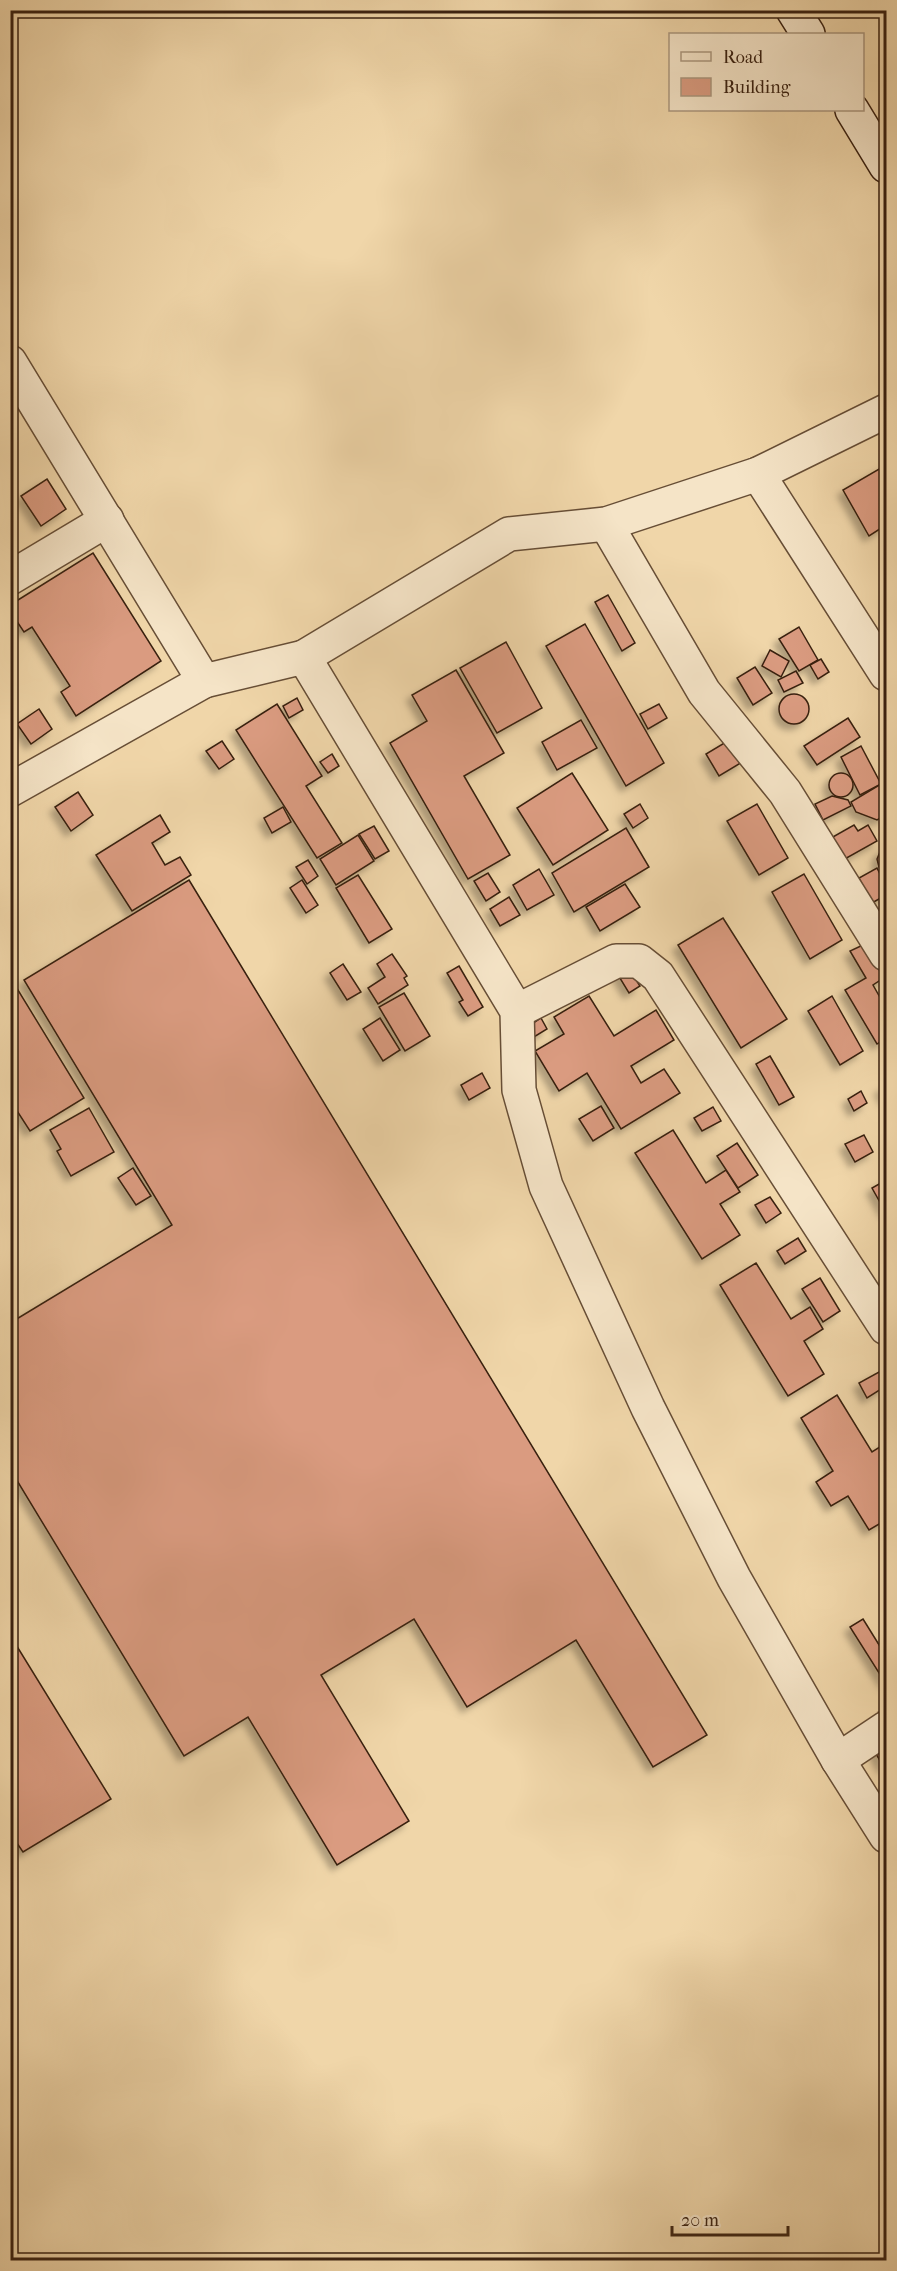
<svg xmlns="http://www.w3.org/2000/svg" width="897" height="2271" viewBox="0 0 897 2271" font-family="'IM FELL French Canon',serif">
  <style>
    .building { fill: #da9b80; stroke: #392010; stroke-width: 1.5; filter: url(#shadow) }
    .lines { fill: none; stroke-linecap: round; stroke-linejoin: round }
    .street-casing { stroke: #674e36; stroke-width: 36 }
    .secondary-casing { stroke: #392010; stroke-width: 36 }
    .street { stroke: #f5e4c7; stroke-width: 33 }
    .secondary { stroke: #f5e4c7; stroke-width: 33 }
  </style>
  <defs>
    <filter id="shadow"><feDropShadow dx="-5.5" dy="5.5" stdDeviation="3" flood-color="#0004"/></filter>
  </defs>
  <rect width="100%" height="100%" fill="#f0d6a9"/>
  <filter id="stains"><feTurbulence type="fractalNoise" baseFrequency=".00333" numOctaves="4"/><feColorMatrix values="0 0 0 0 .2 0 0 0 0 .09 0 0 0 0 .02 0 0 0 .5 -.17"/></filter>
  <radialGradient id="worn" r=".72"><stop offset=".6" stop-color="#630" stop-opacity="0"/><stop offset="1" stop-color="#630" stop-opacity=".3"/></radialGradient>
  <g class="building">
    <path d="M886 465V525L869 536 843 490Z"/>
    <path d="M47 479 66 509 41 526 21 496Z"/>
    <path d="M93 553 161 661 76 716 61 692 70 686 32 627 24 632 10 611V605Z"/>
    <path d="M608 595 635 643 622 651 595 602Z"/>
    <path d="M585 624 664 763 626 786 546 646Z"/>
    <path d="M799 627 818 660 799 671 779 639Z"/>
    <path d="M506 642 542 708 497 733 460 668Z"/>
    <path d="M770 650 789 661 781 677 762 666Z"/>
    <path d="M821 659 829 672 818 679 810 665Z"/>
    <path d="M755 667 772 693 753 705 737 678Z"/>
    <path d="M456 670 504 753 464 776 510 855 468 879 390 743 427 721 412 695Z"/>
    <path d="M796 671 803 683 784 692 778 680Z"/>
    <circle cx="794" cy="709" r="15"/>
    <path d="M297 698 303 710 289 718 283 706Z"/>
    <path d="M277 704 322 776 306 786 342 843 317 858 236 730Z"/>
    <path d="M659 704 667 718 648 729 640 714Z"/>
    <path d="M39 709 52 729 31 744 17 724Z"/>
    <path d="M848 718 860 737 817 765 804 746Z"/>
    <path d="M581 720 597 748 557 770 542 742Z"/>
    <path d="M731 739 744 761 719 776 706 754Z"/>
    <path d="M222 741 234 759 219 769 206 751Z"/>
    <path d="M861 746 881 784 860 795 841 757Z"/>
    <path d="M332 754 339 766 328 773 320 762Z"/>
    <path d="M572 773 608 830 553 865 517 808Z"/>
    <circle cx="841" cy="785" r="12"/>
    <path d="M886 781V815L877 820 856 812 851 802Z"/>
    <path d="M78 792 93 815 71 831 55 807Z"/>
    <path d="M832 796 848 800 851 806 823 820 815 804Z"/>
    <path d="M640 804 648 818 633 828 624 814Z"/>
    <path d="M757 804 788 858 759 875 727 821Z"/>
    <path d="M283 807 291 822 272 833 264 818Z"/>
    <path d="M160 815 170 832 152 843 165 865 180 857 191 875 132 911 96 855Z"/>
    <path d="M854 825 858 831 868 825 877 841 843 860 831 838Z"/>
    <path d="M374 826 389 851 375 859 359 834Z"/>
    <path d="M626 828 649 867 574 912 552 873Z"/>
    <path d="M358 835 374 861 336 885 320 859Z"/>
    <path d="M886 847V872L879 867 877 859 880 852Z"/>
    <path d="M308 860 318 876 307 884 296 867Z"/>
    <path d="M877 868 886 886V895L872 903 859 878Z"/>
    <path d="M539 869 554 895 527 910 513 885Z"/>
    <path d="M488 873 500 892 486 901 474 881Z"/>
    <path d="M804 874 842 940 810 959 772 892Z"/>
    <path d="M358 875 392 929 369 943 336 888Z"/>
    <path d="M189 880 707 1735 653 1767 576 1640 467 1707 414 1619 321 1675 409 1821 337 1865 248 1717 184 1756 10 1469V1323L172 1225 24 980Z"/>
    <path d="M302 880 318 905 306 913 290 888Z"/>
    <path d="M625 884 640 907 600 931 586 907Z"/>
    <path d="M509 897 520 915 500 926 490 909Z"/>
    <path d="M723 918 787 1019 741 1048 678 945Z"/>
    <path d="M865 944 885 977 873 985 886 1008V1038L877 1044 845 990 866 978 850 951Z"/>
    <path d="M392 954 407 976 404 978 408 985 378 1004 368 988 385 977 377 964Z"/>
    <path d="M625 963 640 986 629 993 615 970Z"/>
    <path d="M343 964 361 992 347 1000 330 973Z"/>
    <path d="M459 966 483 1007 468 1016 459 1002 463 1000 447 973Z"/>
    <path d="M10 977 84 1098 30 1131 10 1100Z"/>
    <path d="M404 993 430 1036 405 1051 379 1007Z"/>
    <path d="M589 996 614 1036 656 1010 674 1040 631 1066 641 1083 664 1069 680 1093 621 1129 587 1073 559 1091 535 1051 564 1034 554 1017Z"/>
    <path d="M832 996 863 1051 840 1065 808 1011Z"/>
    <path d="M380 1018 400 1050 383 1061 363 1029Z"/>
    <path d="M541 1018 547 1029 529 1040 523 1030Z"/>
    <path d="M770 1056 794 1097 779 1105 756 1064Z"/>
    <path d="M482 1073 490 1088 469 1100 461 1085Z"/>
    <path d="M886 1085V1101L880 1089Z"/>
    <path d="M861 1091 867 1103 854 1111 848 1099Z"/>
    <path d="M601 1106 614 1128 593 1141 579 1119Z"/>
    <path d="M713 1107 721 1121 702 1131 694 1118Z"/>
    <path d="M89 1108 114 1152 71 1176 57 1151 61 1149 50 1130Z"/>
    <path d="M673 1130 706 1183 726 1170 740 1192 720 1204 740 1235 702 1259 635 1153Z"/>
    <path d="M864 1135 873 1152 855 1162 845 1144Z"/>
    <path d="M737 1143 758 1175 738 1188 717 1156Z"/>
    <path d="M133 1168 151 1196 136 1205 118 1178Z"/>
    <path d="M886 1180V1213L872 1188Z"/>
    <path d="M770 1197 781 1213 766 1223 755 1205Z"/>
    <path d="M798 1238 806 1251 785 1264 777 1251Z"/>
    <path d="M756 1263 791 1319 810 1307 823 1329 804 1341 824 1374 788 1396 720 1285Z"/>
    <path d="M820 1278 840 1311 823 1322 802 1289Z"/>
    <path d="M879 1372 886 1386 867 1398 859 1383Z"/>
    <path d="M837 1395 872 1452 886 1443V1467L883 1469 886 1476V1520L869 1530 848 1496 831 1506 816 1482 833 1471 801 1418Z"/>
    <path d="M863 1619 886 1656V1684L850 1627Z"/>
    <path d="M10 1635 111 1799 23 1852 10 1833Z"/>
    <path d="M886 1744V1766L884 1768 874 1750Z"/>
  </g>
  <g class="lines">
    <g class="street-casing">
      <g id="street">
        <path d="M10 362 204 681 304 657 517 1011 519 1090 546 1186 648 1408 734 1578 838 1760 886 1836"/>
        <path d="M758 474 886 674"/>
        <path d="M606 524 704 692 785 792 886 954"/>
        <path d="M10 578 107 520"/>
        <path d="M304 657 509 534 606 524 758 474 886 411"/>
        <path d="M10 790 204 681"/>
        <path d="M517 1011 616 961H639L658 976 886 1328"/>
        <path d="M838 1760 886 1728"/>
      </g>
    </g>
    <g class="secondary-casing">
      <g id="secondary">
        <path d="M793 10 808 34"/>
        <path d="M852 110 886 166"/>
      </g>
    </g>
    <use href="#street" class="street"/>
    <use href="#secondary" class="secondary"/>
  </g>
  <rect width="897" height="2271" fill="none" stroke="#f0d6a9" stroke-width="36"/>
  <rect x="12" y="12" width="873" height="2247" fill="none" stroke="#392010" stroke-width="3"/>
  <rect x="18" y="18" width="861" height="2235" fill="none" stroke="#392010" stroke-width="1.5"/>
  <rect x="669" y="33" width="195" height="78" fill="#f5e4c7" stroke="#aa967e" stroke-width="1.5"/>
  <rect x="681" y="52" width="30" height="9" fill="#f5e4c7" stroke="#aa967e" stroke-width="1.5"/>
  <text x="723" y="63" font-size="18" fill="#392010">Road</text>
  <rect x="681" y="78" width="30" height="18" fill="#da9b80" stroke="#aa967e" stroke-width="1.5"/>
  <text x="723" y="93" font-size="18" fill="#392010">Building</text>
  <path d="M672 2226v9h116v-9" fill="none" stroke="#392010" stroke-width="3"/>
  <text x="681" y="2226" font-size="18" fill="#392010" stroke="#f5e4c7" stroke-width="4.5" paint-order="stroke">20 m</text>
  <rect width="100%" height="100%" filter="url(#stains)"/>
  <rect width="100%" height="100%" fill="url(#worn)"/>
</svg>
